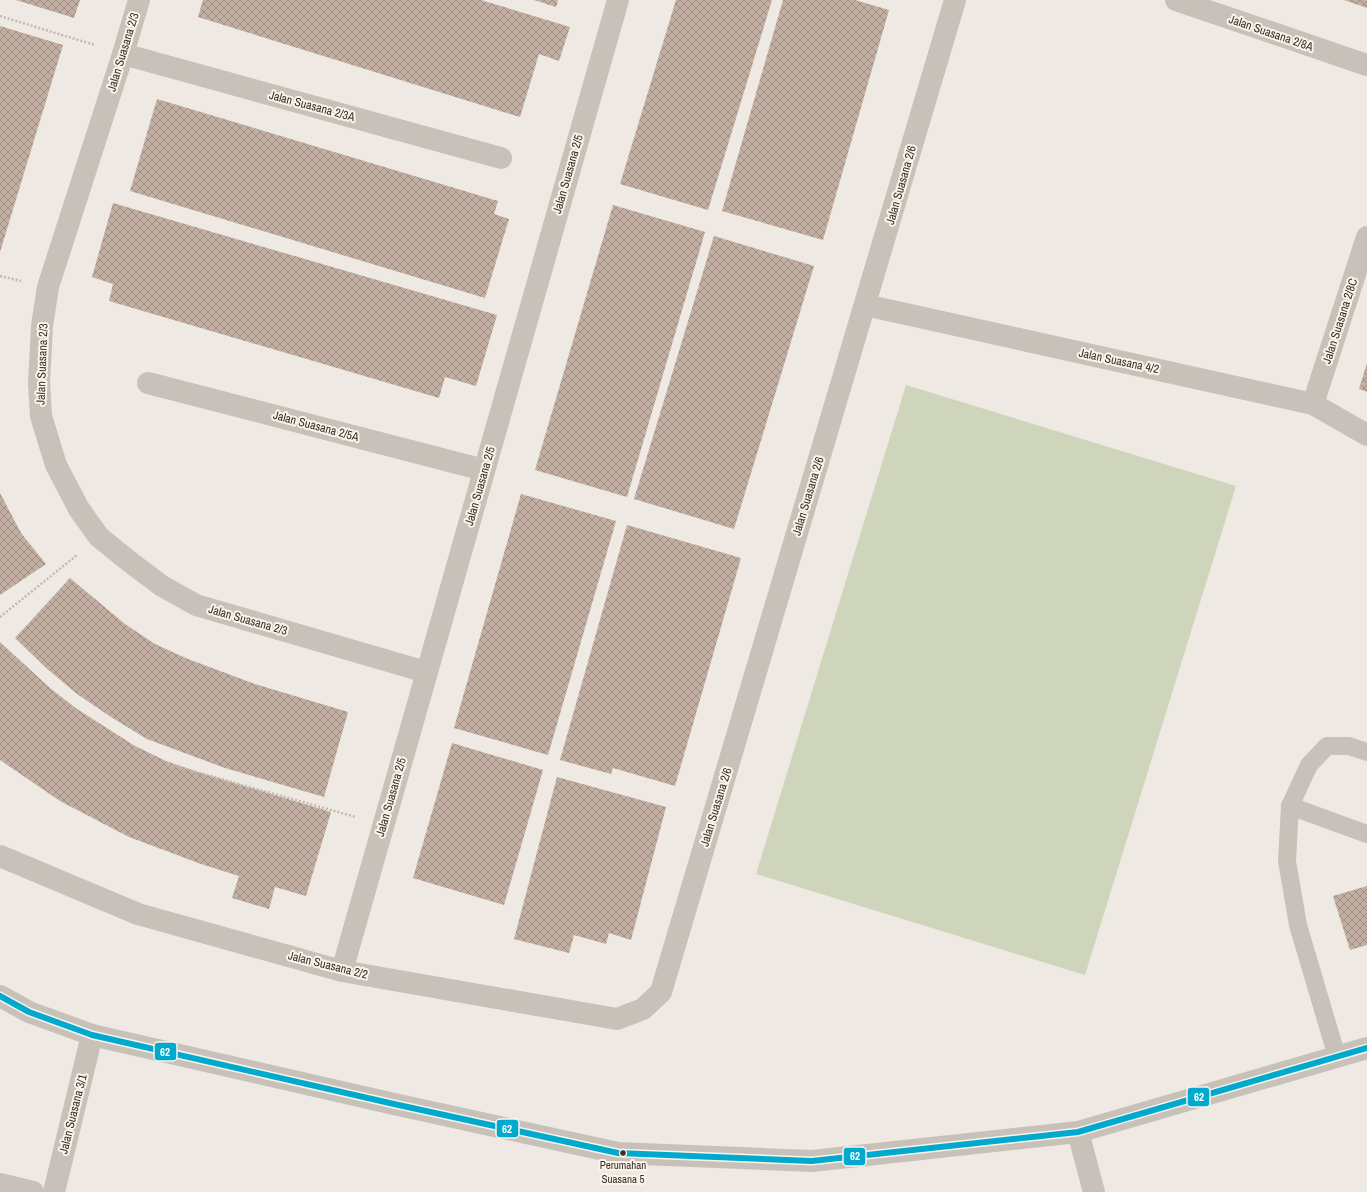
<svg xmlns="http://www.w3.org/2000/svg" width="1367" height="1192" viewBox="0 0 1367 1192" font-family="'Archivo Narrow',sans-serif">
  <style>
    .pitch { fill: #ced5bb }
    .building { fill: url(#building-cross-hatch) }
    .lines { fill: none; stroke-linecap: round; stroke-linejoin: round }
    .path { stroke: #c0b9b3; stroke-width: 2.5; stroke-dasharray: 2 2; stroke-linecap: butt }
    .lane { stroke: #c8c1ba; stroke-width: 18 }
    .street { stroke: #c8c1ba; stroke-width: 22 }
    .bus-1-casing { stroke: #fbf4e9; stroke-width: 9 }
    .bus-1 { stroke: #00a9ce; stroke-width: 6 }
    .bus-dot { fill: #392e28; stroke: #fbf4e9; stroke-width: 1.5 }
    .labels { text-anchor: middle; stroke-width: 4; stroke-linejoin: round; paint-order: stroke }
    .bus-label { font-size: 11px; fill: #392e28; stroke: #fbf4e9 }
    .street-label { font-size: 12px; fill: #392e28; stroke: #fbf4e9 }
    .line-badge { stroke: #fbf4e9; stroke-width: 1.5 }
    .badge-label { font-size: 11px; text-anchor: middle; font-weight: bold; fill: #fff }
  </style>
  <defs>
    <pattern id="building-cross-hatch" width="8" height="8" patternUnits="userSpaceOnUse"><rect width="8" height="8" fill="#c3aea2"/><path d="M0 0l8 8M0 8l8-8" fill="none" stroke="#9f8e84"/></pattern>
  </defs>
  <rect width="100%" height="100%" fill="#eee9e2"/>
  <path class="pitch" d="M906 385 1236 486 1085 975 756 874Z"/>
  <g class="building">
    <path d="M16 0H80L74 18Z"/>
    <path d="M203 0H481L570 27 559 61 539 54 520 117 198 17Z"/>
    <path d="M534 0H558L556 7Z"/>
    <path d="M676 0H772L708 210 620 184Z"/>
    <path d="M783 0H855L889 10 823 240 722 211Z"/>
    <path d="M1344 0H1367V8Z"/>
    <path d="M0 26 63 45 0 252Z"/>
    <path d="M157 99 498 201 494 214 509 219 485 298 130 191Z"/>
    <path d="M113 203 497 315 476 386 445 377 439 398 109 301 113 284 92 277Z"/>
    <path d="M613 205 705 232 627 497 535 470Z"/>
    <path d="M714 236 814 266 734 529 634 499Z"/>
    <path d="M1367 363V392L1359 389Z"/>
    <path d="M0 493 21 533 46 564 0 595Z"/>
    <path d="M521 494 616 521 548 755 454 728Z"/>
    <path d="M627 525 741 558 675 786 613 768 611 774 560 760Z"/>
    <path d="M70 578 125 624 155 644 188 659 255 684 348 712 324 797 225 768 147 739 111 717 77 694 45 667 15 638Z"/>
    <path d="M0 642 50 688 77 709 135 746 166 761 198 772 331 812 306 896 275 887 269 909 232 898 239 876 201 864 129 837 60 801 0 760Z"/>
    <path d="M452 743 543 770 504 905 413 878Z"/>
    <path d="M557 777 666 807 631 940 609 933 606 944 574 935 569 953 514 939Z"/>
    <path d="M1367 886V945L1350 950 1333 896Z"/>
  </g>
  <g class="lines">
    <g class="path">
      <path d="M0 16 95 45"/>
      <path d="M0 276 21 281"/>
      <path d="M0 617 77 555"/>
      <path d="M168 764 356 817"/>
    </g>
    <g class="lane">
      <path d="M1290 806 1367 834"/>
      <path d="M1337 1057 1298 925 1287 861 1290 806 1309 765 1327 746H1349L1367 752"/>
    </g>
    <g class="street">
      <path d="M139 0 123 54 48 287 42 326 39 383 41 416 56 465 79 509 99 537 130 562 162 586 196 605 426 672"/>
      <path d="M1176 0 1367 65"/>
      <path d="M123 54 501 158"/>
      <path d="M865 305 1313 404 1367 435"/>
      <path d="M148 383 484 470"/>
      <path d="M1313 404 1367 237"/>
      <path d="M0 856 138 914 342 971 617 1019 643 1009 661 992 955 0"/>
      <path d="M342 971 618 0"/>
      <path d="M0 996 29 1012 92 1035 394 1104 618 1153 812 1161 1078 1132 1367 1048"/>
      <path d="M1078 1132 1094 1192"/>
      <path d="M0 1184 33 1192"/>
      <path d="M54 1192 92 1035"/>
    </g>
    <g class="bus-1-casing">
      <path id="bus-1" d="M0 996 29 1012 92 1035 394 1104 618 1153 812 1161 1078 1132 1367 1048"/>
    </g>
    <use href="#bus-1" class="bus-1"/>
  </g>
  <circle class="bus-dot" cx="623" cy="1153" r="3.5"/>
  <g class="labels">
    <g class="bus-label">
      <text x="623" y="1169">Perumahan<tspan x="623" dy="14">Suasana 5</tspan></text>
    </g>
    <g class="street-label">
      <text transform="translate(1271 33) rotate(19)" y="4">Jalan Suasana 2/8A</text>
      <text transform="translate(123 52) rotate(-73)" y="4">Jalan Suasana 2/3</text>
      <text transform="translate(312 106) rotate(15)" y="4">Jalan Suasana 2/3A</text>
      <text transform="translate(568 174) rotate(-74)" y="4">Jalan Suasana 2/5</text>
      <text transform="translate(901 185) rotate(-74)" y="4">Jalan Suasana 2/6</text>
      <text transform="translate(1340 321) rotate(-72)" y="4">Jalan Suasana 2/8C</text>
      <text transform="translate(1119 361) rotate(12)" y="4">Jalan Suasana 4/2</text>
      <text transform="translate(42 364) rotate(-88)" y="4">Jalan Suasana 2/3</text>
      <text transform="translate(316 426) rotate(15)" y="4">Jalan Suasana 2/5A</text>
      <text transform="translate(480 486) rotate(-74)" y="4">Jalan Suasana 2/5</text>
      <text transform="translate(808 496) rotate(-73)" y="4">Jalan Suasana 2/6</text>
      <text transform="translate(248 620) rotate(16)" y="4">Jalan Suasana 2/3</text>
      <text transform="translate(391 797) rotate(-74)" y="4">Jalan Suasana 2/5</text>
      <text transform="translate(716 807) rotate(-73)" y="4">Jalan Suasana 2/6</text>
      <text transform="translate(328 965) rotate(14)" y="4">Jalan Suasana 2/2</text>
      <text transform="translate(73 1114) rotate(-76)" y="4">Jalan Suasana 3/1</text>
    </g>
  </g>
  <g class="line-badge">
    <rect x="154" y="1042" width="23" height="19" rx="4" fill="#00a9ce"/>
    <rect x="1187" y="1087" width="23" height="20" rx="4" fill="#00a9ce"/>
    <rect x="496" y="1119" width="23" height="19" rx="4" fill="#00a9ce"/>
    <rect x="843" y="1147" width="23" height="19" rx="4" fill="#00a9ce"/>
  </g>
  <g class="badge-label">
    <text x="165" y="1056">62</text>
    <text x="1199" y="1101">62</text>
    <text x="507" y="1133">62</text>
    <text x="855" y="1160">62</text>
  </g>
</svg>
